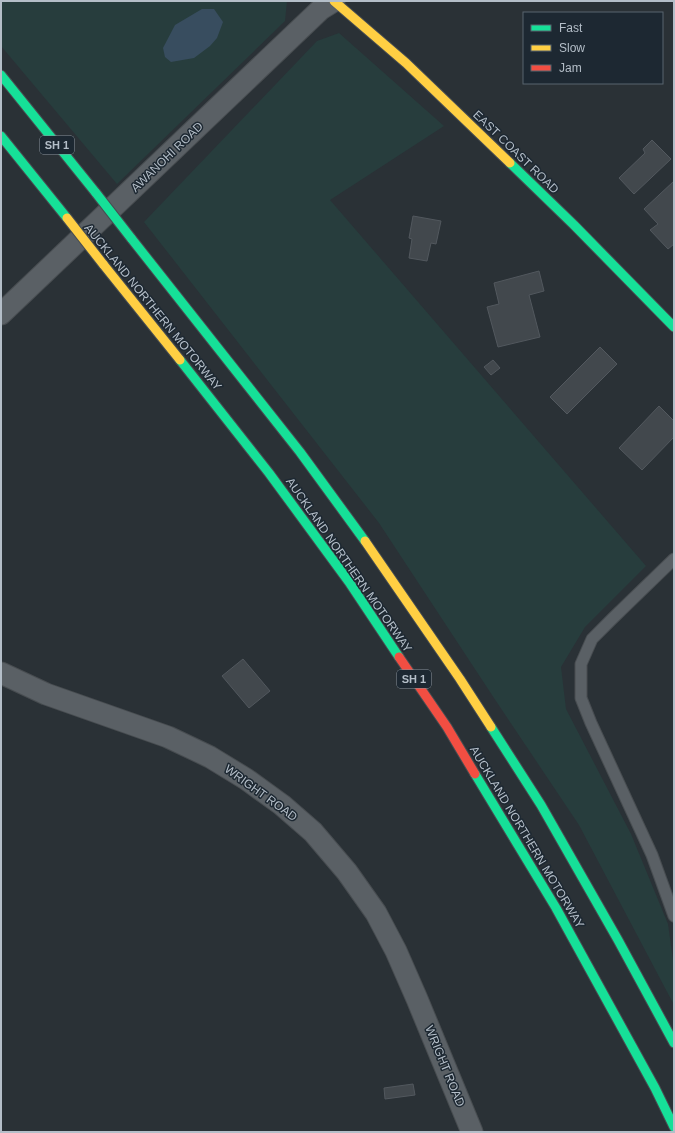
<svg xmlns="http://www.w3.org/2000/svg" width="675" height="1133" viewBox="0 0 675 1133" font-family="Arial,sans-serif">
  <style>
    .green { fill: #273d3d }
    .water { fill: #384d5f }
    .building { fill: #42484d; stroke: #52585e }
    .lines { fill: none; stroke-linecap: round; stroke-linejoin: round }
    .lane-casing { stroke: #484d51; stroke-width: 13 }
    .street-casing { stroke: #484d51; stroke-width: 23 }
    .fast-casing { stroke: #484d51; stroke-width: 11 }
    .slow-casing { stroke: #484d51; stroke-width: 11 }
    .jam-casing { stroke: #484d51; stroke-width: 11 }
    .lane { stroke: #5a6065; stroke-width: 11 }
    .street { stroke: #5a6065; stroke-width: 21 }
    .fast { stroke: #16e098; stroke-width: 9 }
    .slow { stroke: #ffcf43; stroke-width: 9 }
    .jam { stroke: #f24e42; stroke-width: 9 }
    .fast-bridge-casing { stroke: #474d52; stroke-width: 11; stroke-linecap: butt }
    .slow-bridge-casing { stroke: #474d52; stroke-width: 11; stroke-linecap: butt }
    .fast-bridge { stroke: #16e098; stroke-width: 9 }
    .slow-bridge { stroke: #ffcf43; stroke-width: 9 }
    .labels { text-anchor: middle; stroke-width: 3; stroke-linejoin: round; paint-order: stroke }
    .shield { fill: #1d2832; stroke: #87919b; stroke-width: 1 }
    .shield-label { font-size: 11px; font-weight: bold; fill: #b4bec8 }
    .street-label { font-size: 12px; fill: #b4bec8; stroke: #1d2832 }
  </style>
  <rect width="100%" height="100%" fill="#2a3136"/>
  <g class="green">
    <path d="M1 1H287L285 21 117 184 1 46Z"/>
    <path d="M339 33 444 126 330 200 646 566 585 627 561 667 566 709 631 834 668 924 674 967V1005L579 825 494 698 379 523 144 222 317 41Z"/>
  </g>
  <path class="water" d="M202 9H214L223 22 217 38 210 46 194 58 171 62 165 57 163 48 175 25Z"/>
  <g class="building">
    <path d="M652 140 671 159 634 194 619 178 645 153 643 149Z"/>
    <path d="M674 181V244L668 249 650 230 658 224 644 209Z"/>
    <path d="M413 216 441 221 436 244 431 243 427 261 409 258 412 239 409 238Z"/>
    <path d="M539 271 544 291 529 295 540 337 498 347 487 307 499 304 494 283Z"/>
    <path d="M600 347 617 364 567 414 550 397Z"/>
    <path d="M493 360 500 368 491 375 484 367Z"/>
    <path d="M659 406 674 421V437L642 470 619 448Z"/>
    <path d="M243 659 270 691 249 708 222 676Z"/>
    <path d="M413 1084 415 1095 385 1099 384 1088Z"/>
  </g>
  <g class="lines">
    <g class="lane-casing">
      <path id="lane" d="M674 559 612 619 592 639 581 664V698L591 723 652 855 674 916"/>
    </g>
    <g class="street-casing">
      <g id="street">
        <path d="M1 314 321 9 334 1"/>
        <path d="M1 673 46 694 168 737 210 757 246 779 282 805 313 832 347 872 376 913 396 951 417 999 472 1132"/>
      </g>
    </g>
    <g class="fast-casing">
      <g id="fast">
        <path d="M1 75 96 193"/>
        <path d="M1 136 67 218"/>
        <path d="M510 163 574 225 674 327"/>
        <path d="M131 238 300 452 365 541"/>
        <path d="M180 360 269 473 349 582 399 657"/>
        <path d="M491 727 541 805 618 940 674 1043"/>
        <path d="M475 774 556 908 655 1088 674 1127"/>
      </g>
    </g>
    <g class="slow-casing">
      <g id="slow">
        <path d="M334 1 406 63 510 163"/>
        <path d="M103 264 180 360"/>
        <path d="M365 541 460 679 491 727"/>
      </g>
    </g>
    <g class="jam-casing">
      <path id="jam" d="M399 657 447 727 475 774"/>
    </g>
    <use href="#lane" class="lane"/>
    <use href="#street" class="street"/>
    <use href="#fast" class="fast"/>
    <use href="#slow" class="slow"/>
    <use href="#jam" class="jam"/>
    <g class="fast-bridge-casing">
      <path id="fast-bridge" d="M96 193 131 238"/>
    </g>
    <g class="slow-bridge-casing">
      <path id="slow-bridge" d="M67 218 103 264"/>
    </g>
    <use href="#fast-bridge" class="fast-bridge"/>
    <use href="#slow-bridge" class="slow-bridge"/>
  </g>
  <g class="labels">
    <g class="shield">
      <rect x="40" y="136" width="34" height="18" rx="3"/>
      <rect x="397" y="670" width="34" height="18" rx="3"/>
    </g>
    <g class="shield-label">
      <text x="57" y="149">SH 1</text>
      <text x="414" y="683">SH 1</text>
    </g>
    <g class="street-label">
      <text transform="translate(516 152) rotate(44)" y="4">EAST COAST ROAD</text>
      <text transform="translate(167 157) rotate(-44)" y="4">AWANOHI ROAD</text>
      <text transform="translate(153 307) rotate(51)" y="4">AUCKLAND NORTHERN MOTORWAY</text>
      <text transform="translate(349 565) rotate(55)" y="4">AUCKLAND NORTHERN MOTORWAY</text>
      <text transform="translate(261 793) rotate(36)" y="4">WRIGHT ROAD</text>
      <text transform="translate(527 837) rotate(59)" y="4">AUCKLAND NORTHERN MOTORWAY</text>
      <text transform="translate(445 1066) rotate(68)" y="4">WRIGHT ROAD</text>
    </g>
  </g>
  <rect width="675" height="1133" fill="none" stroke="#b4bec8" stroke-width="4"/>
  <rect x="523" y="12" width="140" height="72" fill="#1d2832" stroke="#59646e"/>
  <rect x="531" y="25" width="20" height="6" fill="#16e098" stroke="#59646e"/>
  <text x="559" y="32" font-size="12" fill="#b4bec8">Fast</text>
  <rect x="531" y="45" width="20" height="6" fill="#ffcf43" stroke="#59646e"/>
  <text x="559" y="52" font-size="12" fill="#b4bec8">Slow</text>
  <rect x="531" y="65" width="20" height="6" fill="#f24e42" stroke="#59646e"/>
  <text x="559" y="72" font-size="12" fill="#b4bec8">Jam</text>
</svg>
